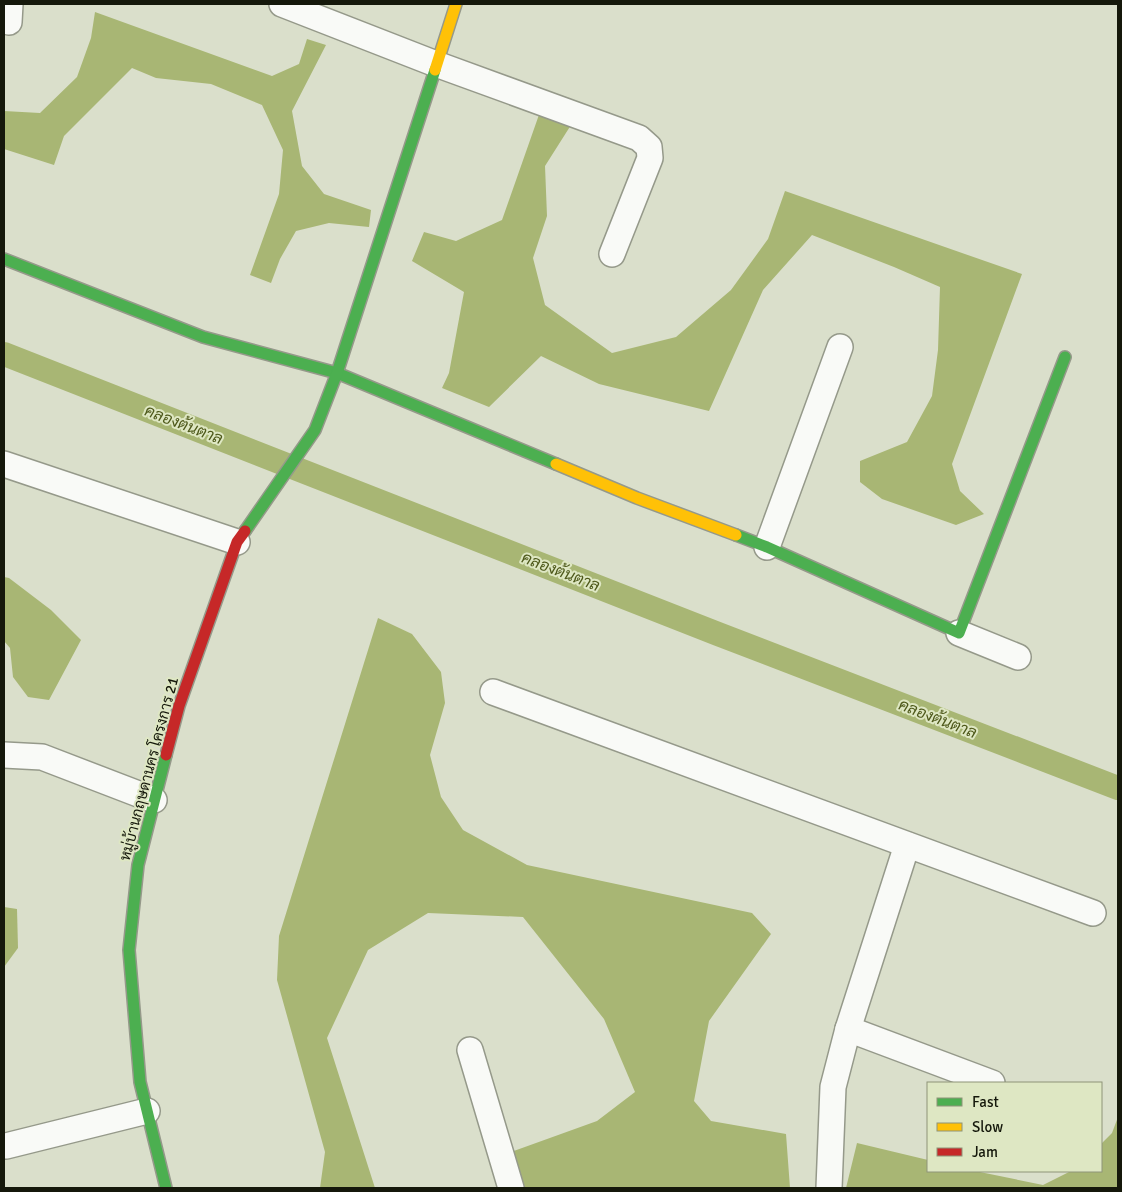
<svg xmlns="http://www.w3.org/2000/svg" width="1122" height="1192" viewBox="0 0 1122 1192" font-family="Signika,Sarabun,sans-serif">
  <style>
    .water { fill: #a8b674 }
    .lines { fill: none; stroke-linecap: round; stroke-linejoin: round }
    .canal { stroke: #a8b674; stroke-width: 24 }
    .street-casing { stroke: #95998a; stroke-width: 28 }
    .fast-casing { stroke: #95998a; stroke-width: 14 }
    .slow-casing { stroke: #95998a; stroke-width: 14 }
    .jam-casing { stroke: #95998a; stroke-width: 14 }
    .street { stroke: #f9faf7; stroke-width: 25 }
    .fast { stroke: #4caf50; stroke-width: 11 }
    .slow { stroke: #ffc107; stroke-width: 11 }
    .jam { stroke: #c62828; stroke-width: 11 }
    .labels { text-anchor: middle; stroke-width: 4; stroke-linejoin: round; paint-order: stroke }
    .street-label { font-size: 15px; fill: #15180b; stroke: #dee7c3 }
    .water-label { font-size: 16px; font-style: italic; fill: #4e591b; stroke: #dee7c3 }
  </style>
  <rect width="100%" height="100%" fill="#dadfcb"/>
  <g class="water">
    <path d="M95 12 272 76 299 64 307 39 326 45 292 111 302 166 324 194 371 210 369 227 329 223 296 231 280 259 271 283 250 275 279 194 283 150 262 105 211 84 156 78 132 68 64 136 54 165 4 149V111L40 113 77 77 91 38Z"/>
    <path d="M541 109 571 125 545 166 547 216 533 258 545 305 612 353 676 337 731 290 768 239 785 191 1022 274 952 464 960 491 984 514 956 525 882 499 860 482V461L907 442 932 396 938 350 940 287 894 267 812 235 763 290 709 411 599 384 541 356 489 407 442 388 449 373 464 292 412 261 424 232 456 241 502 220Z"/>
    <path d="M4 577 9 578 51 610 81 640 49 700 28 697 13 677 10 648 4 641Z"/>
    <path d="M378 618 412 634 441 672 445 703 430 755 441 797 463 830 527 865 752 913 771 934 709 1021 694 1101 711 1121 786 1134 790 1188C701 1186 611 1188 521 1188L511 1152 597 1121 635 1092 604 1019 523 917 428 913 368 950 327 1038 375 1188H320L325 1152 277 980 279 936Z"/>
    <path d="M4 907 17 909 18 948 4 967Z"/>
    <path d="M1118 1117V1188H846L857 1143 928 1160V1171H975L1043 1185 1071 1171H1101V1144L1112 1133Z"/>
  </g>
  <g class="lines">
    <path class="canal" d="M4 354 718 634 1118 788"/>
    <g class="street-casing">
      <g id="street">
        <path d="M282 4 436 64 639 138 649 147 650 158 612 254"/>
        <path d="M9 22 10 4"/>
        <path d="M4 464 237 542"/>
        <path d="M767 547 840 347"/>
        <path d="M959 633 1018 657"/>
        <path d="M493 692 1093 913"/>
        <path d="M4 755 42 757 154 800"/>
        <path d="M848 1029 992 1083"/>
        <path d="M470 1050 511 1188"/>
        <path d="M6 1146 147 1111"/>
        <path d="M829 1188 833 1087 848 1029 907 845"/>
      </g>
    </g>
    <g class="fast-casing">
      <g id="fast">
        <path d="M4 259 203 337 337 373 556 464"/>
        <path d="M245 531 315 430 337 373 435 70"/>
        <path d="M736 535 767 547 959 633 1065 357"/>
        <path d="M166 1188 140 1082 129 950 138 865 166 755"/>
      </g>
    </g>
    <g class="slow-casing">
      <g id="slow">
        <path d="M435 70 456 4"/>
        <path d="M556 464 637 498 736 535"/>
      </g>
    </g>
    <g class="jam-casing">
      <path id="jam" d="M166 755 179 706 237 542 245 531"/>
    </g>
    <use href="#street" class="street"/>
    <use href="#fast" class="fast"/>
    <use href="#slow" class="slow"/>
    <use href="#jam" class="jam"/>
  </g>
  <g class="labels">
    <g class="street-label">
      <text transform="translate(149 769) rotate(-75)" y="5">หมู่บ้านกฤษดานคร โครงการ 21</text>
    </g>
    <g class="water-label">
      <text transform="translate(184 424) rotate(21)" y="6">คลองต้นตาล</text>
      <text transform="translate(561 571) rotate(21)" y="6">คลองต้นตาล</text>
      <text transform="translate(938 718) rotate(21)" y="6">คลองต้นตาล</text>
    </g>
  </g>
  <rect width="1122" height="1192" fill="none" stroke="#15180b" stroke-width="10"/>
  <rect x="927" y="1082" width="175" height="90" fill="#dee7c3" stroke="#8e9479"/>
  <rect x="937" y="1098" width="25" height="8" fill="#4caf50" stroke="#8e9479"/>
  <text x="972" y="1107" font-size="15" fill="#15180b">Fast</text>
  <rect x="937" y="1123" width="25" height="8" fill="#ffc107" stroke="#8e9479"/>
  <text x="972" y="1132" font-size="15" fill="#15180b">Slow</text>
  <rect x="937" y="1148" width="25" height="8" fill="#c62828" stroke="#8e9479"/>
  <text x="972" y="1157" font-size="15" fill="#15180b">Jam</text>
</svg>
